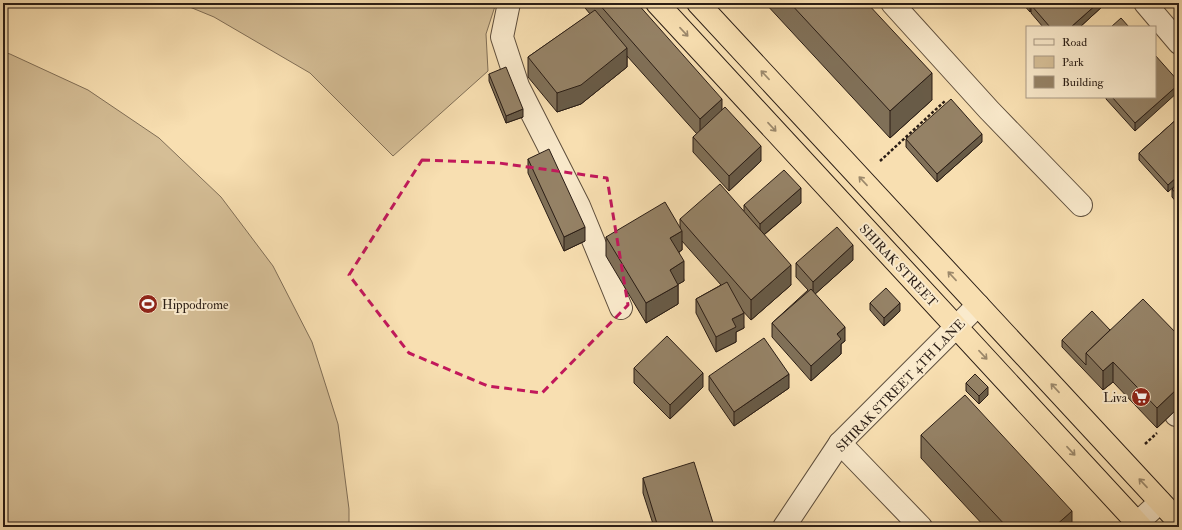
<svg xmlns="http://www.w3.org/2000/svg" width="1182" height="530" viewBox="0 0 1182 530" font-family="'IM FELL Double Pica',serif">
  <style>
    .green { fill: #d5be96; stroke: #806e56 }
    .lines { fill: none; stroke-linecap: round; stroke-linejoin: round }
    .minor-casing { stroke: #5e4e3c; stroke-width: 24 }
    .highway-casing { stroke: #2a1d15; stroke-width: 24 }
    .path { stroke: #2a1d15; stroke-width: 2.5; stroke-dasharray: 3 2; stroke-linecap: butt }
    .minor { stroke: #faeacc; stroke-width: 22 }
    .highway { stroke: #f8dfb1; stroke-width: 22 }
    .wall { fill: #807058; stroke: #2a1d15 }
    .shaded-wall { fill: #685b47; stroke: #2a1d15 }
    .building { fill: #958266; stroke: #2a1d15 }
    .oneway { stroke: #9b886b }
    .marked { fill: none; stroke: #c2185b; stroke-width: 3; stroke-dasharray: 8 5; stroke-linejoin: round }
    .labels { text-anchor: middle; stroke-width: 4; stroke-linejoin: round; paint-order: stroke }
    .street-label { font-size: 13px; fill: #2a1d15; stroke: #faeacc }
    .poi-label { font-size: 13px; fill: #2a1d15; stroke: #faeacc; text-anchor: start }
  </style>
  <rect width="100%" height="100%" fill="#f8dfb1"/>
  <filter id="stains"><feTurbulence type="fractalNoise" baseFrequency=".005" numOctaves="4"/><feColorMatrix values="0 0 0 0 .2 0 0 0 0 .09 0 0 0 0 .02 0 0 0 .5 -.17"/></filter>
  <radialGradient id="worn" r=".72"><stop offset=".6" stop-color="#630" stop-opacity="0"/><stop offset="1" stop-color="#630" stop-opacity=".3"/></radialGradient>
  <g class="green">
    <path d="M180 3H496L486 34 488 71 393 156 310 73 214 17Z"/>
    <path d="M3 52 10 54 88 90 159 138 221 197 273 266 312 342 338 424 349 509V527H3Z"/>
  </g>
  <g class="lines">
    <g class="minor-casing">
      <g id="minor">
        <path d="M509 3 502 37 518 86 579 206 621 308"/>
        <path d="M892 3 989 110 1081 205"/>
        <path d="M1145 3 1179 43"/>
        <path d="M1176 415 1179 413"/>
        <path d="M840 443 921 527"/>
        <path d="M784 527 840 443 978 305"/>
        <path d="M1133 527 1160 502"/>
      </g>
    </g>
    <g class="highway-casing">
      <g id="highway">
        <path d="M657 3 1141 527"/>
        <path d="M698 3 1179 522"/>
      </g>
    </g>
    <g class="path">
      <path d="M880 161 945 101"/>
      <path d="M1145 444 1157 433"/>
    </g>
    <use href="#minor" class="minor"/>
    <use href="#highway" class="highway"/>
  </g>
  <g class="wall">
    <path d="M581 3H637L722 110 761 161 729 191 693 152V137L697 134 627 56V67L581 104 557 112 528 77V57L590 14Z"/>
    <path d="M765 3H867L932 100 890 138Z"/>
    <path d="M1022 3H1104V5L1080 27H1043L1031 13V11L1030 12Z"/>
    <path d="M489 74 523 117 506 123 489 81Z"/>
    <path d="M1106 97H1155L1135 131 1106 99Z"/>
    <path d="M1179 117 1168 192 1139 160V153Z"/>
    <path d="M906 139 982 142 937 182 906 147Z"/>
    <path d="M528 159 585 241 564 251 528 173Z"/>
    <path d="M1179 183V205L1172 197V189Z"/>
    <path d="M801 203 764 235 791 285 751 320 741 309 744 328 736 332V342L716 352 696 313V299L721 285 682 241V250L679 252 684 281 678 284V304L646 323 606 256V237L680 228V219L744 211V205Z"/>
    <path d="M853 260 815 294 845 341 841 344V354L811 381 772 337V323L808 290 796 277V263Z"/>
    <path d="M870 303 900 311 884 326 870 310Z"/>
    <path d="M1110 330 1179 336V407L1157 428 1113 382 1103 390 1062 347V340Z"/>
    <path d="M634 368 703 387 670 419 634 383Z"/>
    <path d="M709 376 789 388 734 426 709 390Z"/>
    <path d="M966 383 988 395 979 404 966 391Z"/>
    <path d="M921 435 1072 527H985L921 458Z"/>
    <path d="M643 478 714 527H654L643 493Z"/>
  </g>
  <g class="shaded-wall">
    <path d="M1031 3H1040L1031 5V11L1030 12V4Z"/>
    <path d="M1098 3H1104V5L1080 27H1071Z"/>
    <path d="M627 48V67L581 104 557 112V93Z"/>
    <path d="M932 73V100L890 138V111Z"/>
    <path d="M1179 84V91L1135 131V123Z"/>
    <path d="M722 99V119L700 138V119Z"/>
    <path d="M523 109V117L506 123V116Z"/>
    <path d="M982 134V142L937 182V174Z"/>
    <path d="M761 146V161L729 191V176Z"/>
    <path d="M1179 175V182L1168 192V185Z"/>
    <path d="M801 188V203L760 238V224Z"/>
    <path d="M585 227V241L564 251V237Z"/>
    <path d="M682 231V250L670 257V238Z"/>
    <path d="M853 245V260L813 296V282Z"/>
    <path d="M684 261V281L670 289V270Z"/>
    <path d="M791 265V285L751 320V300Z"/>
    <path d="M678 285V304L646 323V303Z"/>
    <path d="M900 303V311L884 326V318Z"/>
    <path d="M744 313V328L736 332V342L716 352V337L732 319Z"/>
    <path d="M845 327V341L841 344V354L811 381V366L837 334Z"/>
    <path d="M1113 362V382L1103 390V371Z"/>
    <path d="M703 373V387L670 419V405Z"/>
    <path d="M789 374V388L734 426V412Z"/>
    <path d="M988 387V395L979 404V396Z"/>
    <path d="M1179 387V407L1157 428V408Z"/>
    <path d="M1072 511V527H1054Z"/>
  </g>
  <g class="building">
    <path d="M598 3H637L722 99 700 119Z"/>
    <path d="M790 3H867L932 73 890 111Z"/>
    <path d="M1034 3H1098L1071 27H1050L1031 5Z"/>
    <path d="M595 10 627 48 581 85 557 93 528 57Z"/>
    <path d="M1121 18 1129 27H1111Z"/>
    <path d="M1155 55 1179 82V84L1135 123 1112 97H1155Z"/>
    <path d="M506 67 523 109 506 116 489 74Z"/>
    <path d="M951 99 982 134 937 174 906 139Z"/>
    <path d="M725 107 761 146 729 176 693 137Z"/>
    <path d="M1179 117V175L1168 185 1139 153Z"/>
    <path d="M549 149 585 227 564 237 528 159Z"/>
    <path d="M784 170 801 188 760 224 744 205Z"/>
    <path d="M1179 183V197L1172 189Z"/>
    <path d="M720 184 791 265 751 300 680 219Z"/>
    <path d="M665 202 682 231 670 238 684 261 670 270 678 285 646 303 606 237Z"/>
    <path d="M837 227 853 245 813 282 796 263Z"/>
    <path d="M727 282 744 313 732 319 736 327 716 337 696 299Z"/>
    <path d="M886 288 900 303 884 318 870 303Z"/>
    <path d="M811 289 845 327 837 334 841 339 811 366 772 323Z"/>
    <path d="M1143 299 1179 336V387L1157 408 1113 362 1103 371 1086 353Z"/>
    <path d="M1092 311 1110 330 1086 353V365L1062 340Z"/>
    <path d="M667 336 703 373 670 405 634 368Z"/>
    <path d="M764 338 789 374 734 412 709 376Z"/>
    <path d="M975 374 988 387 979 396 966 383Z"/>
    <path d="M965 395 1072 511 1054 527H1007L921 435Z"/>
    <path d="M694 462 714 526 710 527H658L643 478Z"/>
  </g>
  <defs><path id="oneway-shaft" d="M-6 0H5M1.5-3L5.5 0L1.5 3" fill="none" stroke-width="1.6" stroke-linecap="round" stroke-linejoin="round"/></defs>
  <g class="oneway">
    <use href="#oneway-shaft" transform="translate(684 32) rotate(47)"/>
    <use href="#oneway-shaft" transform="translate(765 75) rotate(-133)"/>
    <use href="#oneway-shaft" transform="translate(772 127) rotate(47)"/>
    <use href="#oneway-shaft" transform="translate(863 181) rotate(-133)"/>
    <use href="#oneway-shaft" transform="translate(952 276) rotate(-133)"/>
    <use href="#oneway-shaft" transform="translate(983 355) rotate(47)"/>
    <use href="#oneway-shaft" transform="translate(1055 388) rotate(-133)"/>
    <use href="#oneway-shaft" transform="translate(1071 451) rotate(47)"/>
    <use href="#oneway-shaft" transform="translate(1143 483) rotate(-133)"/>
  </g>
  <path class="marked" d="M422 160 499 163 607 178 628 305 542 393 488 386 409 353 349 275Z"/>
  <defs>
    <g id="stadium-disc" transform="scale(1)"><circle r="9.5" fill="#8f2418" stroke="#faeacc"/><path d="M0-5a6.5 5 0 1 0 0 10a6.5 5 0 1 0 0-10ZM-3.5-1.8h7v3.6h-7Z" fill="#fff"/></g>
    <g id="supermarket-disc" transform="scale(1)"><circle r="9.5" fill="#8f2418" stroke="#faeacc"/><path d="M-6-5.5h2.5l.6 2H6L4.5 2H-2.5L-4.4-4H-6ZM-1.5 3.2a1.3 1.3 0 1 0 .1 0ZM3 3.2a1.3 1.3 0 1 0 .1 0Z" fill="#fff"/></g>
  </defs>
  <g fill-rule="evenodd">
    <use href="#stadium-disc" x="148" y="304"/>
    <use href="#supermarket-disc" x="1141" y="397"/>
  </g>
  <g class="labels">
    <g class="street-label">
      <text transform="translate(899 265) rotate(47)" y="5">SHIRAK STREET</text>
      <text transform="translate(900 385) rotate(-46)" y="5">SHIRAK STREET 4TH LANE</text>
    </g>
    <g class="poi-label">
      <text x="162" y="309">Hippodrome</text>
      <text x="1127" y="402" text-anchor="end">Liva</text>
    </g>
  </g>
  <rect width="1182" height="530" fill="none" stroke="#f8dfb1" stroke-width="16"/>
  <rect x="4" y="4" width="1174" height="522" fill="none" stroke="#2a1d15" stroke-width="2"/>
  <rect x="8" y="8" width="1166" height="514" fill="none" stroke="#2a1d15"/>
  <rect x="1026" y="26" width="130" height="72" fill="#faeacc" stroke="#a79883"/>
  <rect x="1034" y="39" width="20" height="6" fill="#faeacc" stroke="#a79883"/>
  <text x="1062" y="46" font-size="12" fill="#2a1d15">Road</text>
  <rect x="1034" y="56" width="20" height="12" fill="#d5be96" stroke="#a79883"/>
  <text x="1062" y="66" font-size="12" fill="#2a1d15">Park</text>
  <rect x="1034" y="76" width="20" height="12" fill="#958266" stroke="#a79883"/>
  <text x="1062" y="86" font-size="12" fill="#2a1d15">Building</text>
  <rect width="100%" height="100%" filter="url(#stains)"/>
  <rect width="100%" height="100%" fill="url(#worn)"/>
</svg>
